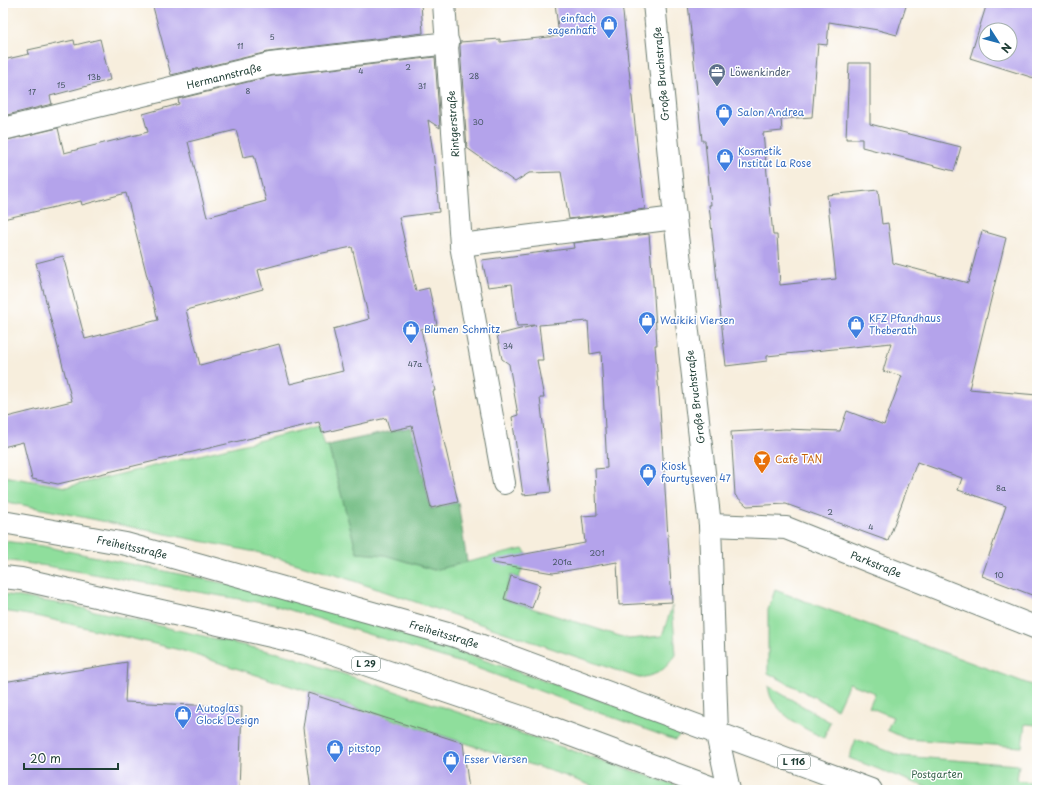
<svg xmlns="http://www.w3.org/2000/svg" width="1040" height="793" viewBox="0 0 1040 793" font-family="'Playpen Sans',sans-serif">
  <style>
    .green { fill: #8fde9c; stroke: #578e68 }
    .forest { fill: #73bd84; stroke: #497d5c }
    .building { fill: #b4a3eb; fill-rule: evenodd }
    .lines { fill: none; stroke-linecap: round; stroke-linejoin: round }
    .minor-casing { stroke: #6b7b6f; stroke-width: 24 }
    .major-casing { stroke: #6b7b6f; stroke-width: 24 }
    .minor { stroke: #fff; stroke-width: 22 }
    .major { stroke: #fff; stroke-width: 22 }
    .labels { text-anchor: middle; stroke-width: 3; stroke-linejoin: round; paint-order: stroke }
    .number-label { font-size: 8px; fill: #445662 }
    .shield { fill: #fff; stroke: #627771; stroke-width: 1 }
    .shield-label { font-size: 9px; font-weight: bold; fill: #1f3d34 }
    .shop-label { font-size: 10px; fill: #366cbe; stroke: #fff; text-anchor: start }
    .service-label { font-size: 10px; fill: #4e5e75; stroke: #fff; text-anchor: start }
    .street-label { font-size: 10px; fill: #1f3d34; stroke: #fff }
    .food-label { font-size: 10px; fill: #c56008; stroke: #fff; text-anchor: start }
    .park-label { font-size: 10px; fill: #3b654e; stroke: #fff }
  </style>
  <rect width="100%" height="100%" fill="#fff"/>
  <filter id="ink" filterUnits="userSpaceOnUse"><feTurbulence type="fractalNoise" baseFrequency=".025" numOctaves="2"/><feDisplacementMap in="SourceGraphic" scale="8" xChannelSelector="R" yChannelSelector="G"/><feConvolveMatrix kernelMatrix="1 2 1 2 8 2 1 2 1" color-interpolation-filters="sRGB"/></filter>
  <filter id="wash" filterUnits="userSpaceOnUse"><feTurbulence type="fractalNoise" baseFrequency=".012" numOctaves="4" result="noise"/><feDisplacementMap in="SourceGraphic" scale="16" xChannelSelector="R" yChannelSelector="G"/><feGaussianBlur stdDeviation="0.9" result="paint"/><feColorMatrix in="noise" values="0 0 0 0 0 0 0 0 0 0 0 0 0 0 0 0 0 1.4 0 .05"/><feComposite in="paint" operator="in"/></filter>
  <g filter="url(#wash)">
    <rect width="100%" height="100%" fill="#f7eedd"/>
    <g class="green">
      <path d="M319 426 325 446 328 445 357 553 385 555 434 570 523 549 527 554 519 578 511 575 503 599 629 639 662 636 672 606 676 655C662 672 660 674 639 678L342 577 260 553 3 501V476L67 487Z"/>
      <path d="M3 541 43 546 276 594 446 647 675 726 680 735 675 740 471 666 274 605 47 566 3 560Z"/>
      <path d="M775 590 1037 687V725L1025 724 1022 747 907 739 887 730 893 717 869 707 875 693 849 683 837 709 768 673V610Z"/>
      <path d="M3 594 73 606 290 656 681 787 685 790H603L563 775 180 650 41 617 3 611Z"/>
      <path d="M768 686 830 722 824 738C805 729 785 719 773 701 770 697 769 691 768 686Z"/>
      <path d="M856 739 901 756 1019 765 1017 780 1037 783V790H934L849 758Z"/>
    </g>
    <path class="forest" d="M411 427 431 509 458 502 467 562 434 570 385 555 357 553 328 445Z"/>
    <g id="blocks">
      <g class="building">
        <path d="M152 3H421L423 33 268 52 171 75Z"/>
        <path d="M555 3H622L638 153 645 209 569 219 561 172 529 173 515 182 467 148 460 47V42L500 39V42L559 36Z"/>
        <path d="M688 3H907L897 35 878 30 829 22 827 45 818 44 812 117 781 119 782 131 763 133 773 235H777L780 285 836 279 827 195 878 190 882 224 888 223 893 263 968 283 982 231 1006 238 969 389 1037 395V597L982 576 1006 506 958 490 962 478 917 462 888 541 786 504 747 506 735 495 731 432 785 429 840 431 847 411 884 425 902 376 883 371 891 343 767 356V361L726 366 709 205H711L705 141H702Z"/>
        <path d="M987 3H1037V79L970 58ZM986 30H1010V54H986Z"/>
        <path d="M100 39 110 80 50 96 52 104 3 116V60L29 54 28 50 74 40 75 45Z"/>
        <path d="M435 57 440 128 428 120 434 159 439 212 399 217 416 291 429 288 437 325 421 329 435 391H433L439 420 458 502 431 508 412 426 390 431 386 418 322 433 319 422 58 484 32 479 23 442 3 447V418L72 401 36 263 63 256 85 339 158 320 126 193 82 205 81 201 3 219V141L58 128 64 153 148 132 143 114 179 104 178 99 272 76ZM236 130 243 157 254 155 266 201 207 217 188 142ZM352 247 369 319 333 329 343 371 290 384 279 344 200 365 186 310 263 289 258 270 318 254Z"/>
        <path d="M849 63H870V124L961 147 954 171 862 147V139H846Z"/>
        <path d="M649 234 654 296 657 345H655L660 408 672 602 619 605 617 562 553 573 493 563V560L585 543 582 516 597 515 595 469 607 468 601 352 590 354 588 321 539 325 543 360H537L544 398H540L551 492 523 495 512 417 518 415 509 364 502 359 497 335 536 325 517 326 512 284 488 287 482 260 574 248 573 243Z"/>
        <path d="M511 576 540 585 532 608 504 599Z"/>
        <path d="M127 662 125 702 242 707 239 790H3V682Z"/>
        <path d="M308 693 463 743 469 790H311L303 728Z"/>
      </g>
    </g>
  </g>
  <g filter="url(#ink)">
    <use href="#blocks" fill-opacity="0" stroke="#6b7b6f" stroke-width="1"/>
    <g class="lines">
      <g class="minor-casing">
        <g id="minor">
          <path d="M444 3 461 245 504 483"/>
          <path d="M3 129 270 64 448 43"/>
          <path d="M461 245 675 218"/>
          <path d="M710 525 786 528 1037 628"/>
        </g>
      </g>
      <g class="major-casing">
        <g id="major">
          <path d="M654 3 675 218 710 525 717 734 729 790"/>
          <path d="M3 522 126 544 455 636 871 790"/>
          <path d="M3 577 21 579 306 644 536 722 718 790"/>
        </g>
      </g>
      <use href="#minor" class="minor"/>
      <use href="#major" class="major"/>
    </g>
  </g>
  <defs>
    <g id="shop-pin" transform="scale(0.9)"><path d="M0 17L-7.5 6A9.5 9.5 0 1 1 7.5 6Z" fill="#3f7fe0" stroke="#fff"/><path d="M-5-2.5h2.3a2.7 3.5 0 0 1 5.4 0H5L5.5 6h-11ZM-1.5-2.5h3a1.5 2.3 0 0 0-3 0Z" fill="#fff"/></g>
    <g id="office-pin" transform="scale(0.9)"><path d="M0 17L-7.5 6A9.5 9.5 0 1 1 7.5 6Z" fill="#5c6f8a" stroke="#fff"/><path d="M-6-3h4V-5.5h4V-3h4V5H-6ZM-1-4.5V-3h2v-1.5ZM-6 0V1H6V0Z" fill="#fff"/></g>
    <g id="bar-pin" transform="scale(0.9)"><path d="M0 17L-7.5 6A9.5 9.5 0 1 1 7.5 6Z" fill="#e8710a" stroke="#fff"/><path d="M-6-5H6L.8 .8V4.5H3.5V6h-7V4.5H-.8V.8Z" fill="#fff"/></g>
  </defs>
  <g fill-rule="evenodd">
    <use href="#shop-pin" x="609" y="24"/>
    <use href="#office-pin" x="717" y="72"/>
    <use href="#shop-pin" x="724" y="112"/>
    <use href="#shop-pin" x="725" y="157"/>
    <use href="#shop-pin" x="647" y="320"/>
    <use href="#shop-pin" x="856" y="324"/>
    <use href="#shop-pin" x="411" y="329"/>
    <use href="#bar-pin" x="762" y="459"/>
    <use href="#shop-pin" x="648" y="472"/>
    <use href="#shop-pin" x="183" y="714"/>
    <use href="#shop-pin" x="335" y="748"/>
    <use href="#shop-pin" x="451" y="759"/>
  </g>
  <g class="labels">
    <g class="number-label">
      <text x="272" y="40">5</text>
      <text x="240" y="49">11</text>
      <text x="408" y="70">2</text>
      <text x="361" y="74">4</text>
      <text x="474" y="79">28</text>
      <text x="94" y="80">13b</text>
      <text x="61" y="88">15</text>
      <text x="422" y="89">31</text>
      <text x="248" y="94">8</text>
      <text x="32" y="95">17</text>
      <text x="478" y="125">30</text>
      <text x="508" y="349">34</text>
      <text x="415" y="367">47a</text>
      <text x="1001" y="491">8a</text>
      <text x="830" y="515">2</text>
      <text x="871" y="530">4</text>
      <text x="597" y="556">201</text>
      <text x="562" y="565">201a</text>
      <text x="999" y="578">10</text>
    </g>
    <g class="shield">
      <rect x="352" y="657" width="28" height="14" rx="3"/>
      <rect x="778" y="755" width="32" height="14" rx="3"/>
    </g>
    <g class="shield-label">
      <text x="366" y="667">L 29</text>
      <text x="794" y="765">L 116</text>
    </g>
    <g class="shop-label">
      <text x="596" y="22" text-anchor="end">einfach<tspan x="596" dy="12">sagenhaft</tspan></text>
      <text x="737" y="116">Salon Andrea</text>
      <text x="738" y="155">Kosmetik<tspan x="738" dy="12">Institut La Rose</tspan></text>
      <text x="869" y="322">KFZ Pfandhaus<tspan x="869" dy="12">Theberath</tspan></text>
      <text x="660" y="324">Waikiki Viersen</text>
      <text x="424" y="333">Blumen Schmitz</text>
      <text x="661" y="470">Kiosk<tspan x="661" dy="12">fourtyseven 47</tspan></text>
      <text x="196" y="712">Autoglas<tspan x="196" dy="12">Glock Design</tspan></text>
      <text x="348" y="752">pitstop</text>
      <text x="464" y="763">Esser Viersen</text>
    </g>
    <g class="service-label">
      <text x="730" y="76">Löwenkinder</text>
    </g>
    <g class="street-label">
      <text transform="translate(661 74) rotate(-95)" y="4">Große Bruchstraße</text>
      <text transform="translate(224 76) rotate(-14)" y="4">Hermannstraße</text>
      <text transform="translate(453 124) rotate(-94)" y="4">Rintgerstraße</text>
      <text transform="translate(695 397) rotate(-97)" y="4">Große Bruchstraße</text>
      <text transform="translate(132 547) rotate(13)" y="4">Freiheitsstraße</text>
      <text transform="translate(876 564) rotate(22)" y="4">Parkstraße</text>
      <text transform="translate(444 634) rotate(17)" y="4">Freiheitsstraße</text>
    </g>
    <g class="food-label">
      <text x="775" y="463">Cafe TAN</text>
    </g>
    <g class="park-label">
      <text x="937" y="778">Postgarten</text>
    </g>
  </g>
  <rect width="1040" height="793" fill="none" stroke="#fff" stroke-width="16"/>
  <g transform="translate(998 42) rotate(126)"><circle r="19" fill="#ffffff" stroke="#a5b1ae"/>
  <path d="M0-3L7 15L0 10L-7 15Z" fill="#1f6fb2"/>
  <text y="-6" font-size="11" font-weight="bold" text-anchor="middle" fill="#1f3d34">N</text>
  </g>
  <path d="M24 763v6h94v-6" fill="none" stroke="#1f3d34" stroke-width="2"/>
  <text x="30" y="763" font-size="12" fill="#1f3d34" stroke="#ffffff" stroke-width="3" paint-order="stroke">20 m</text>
</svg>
